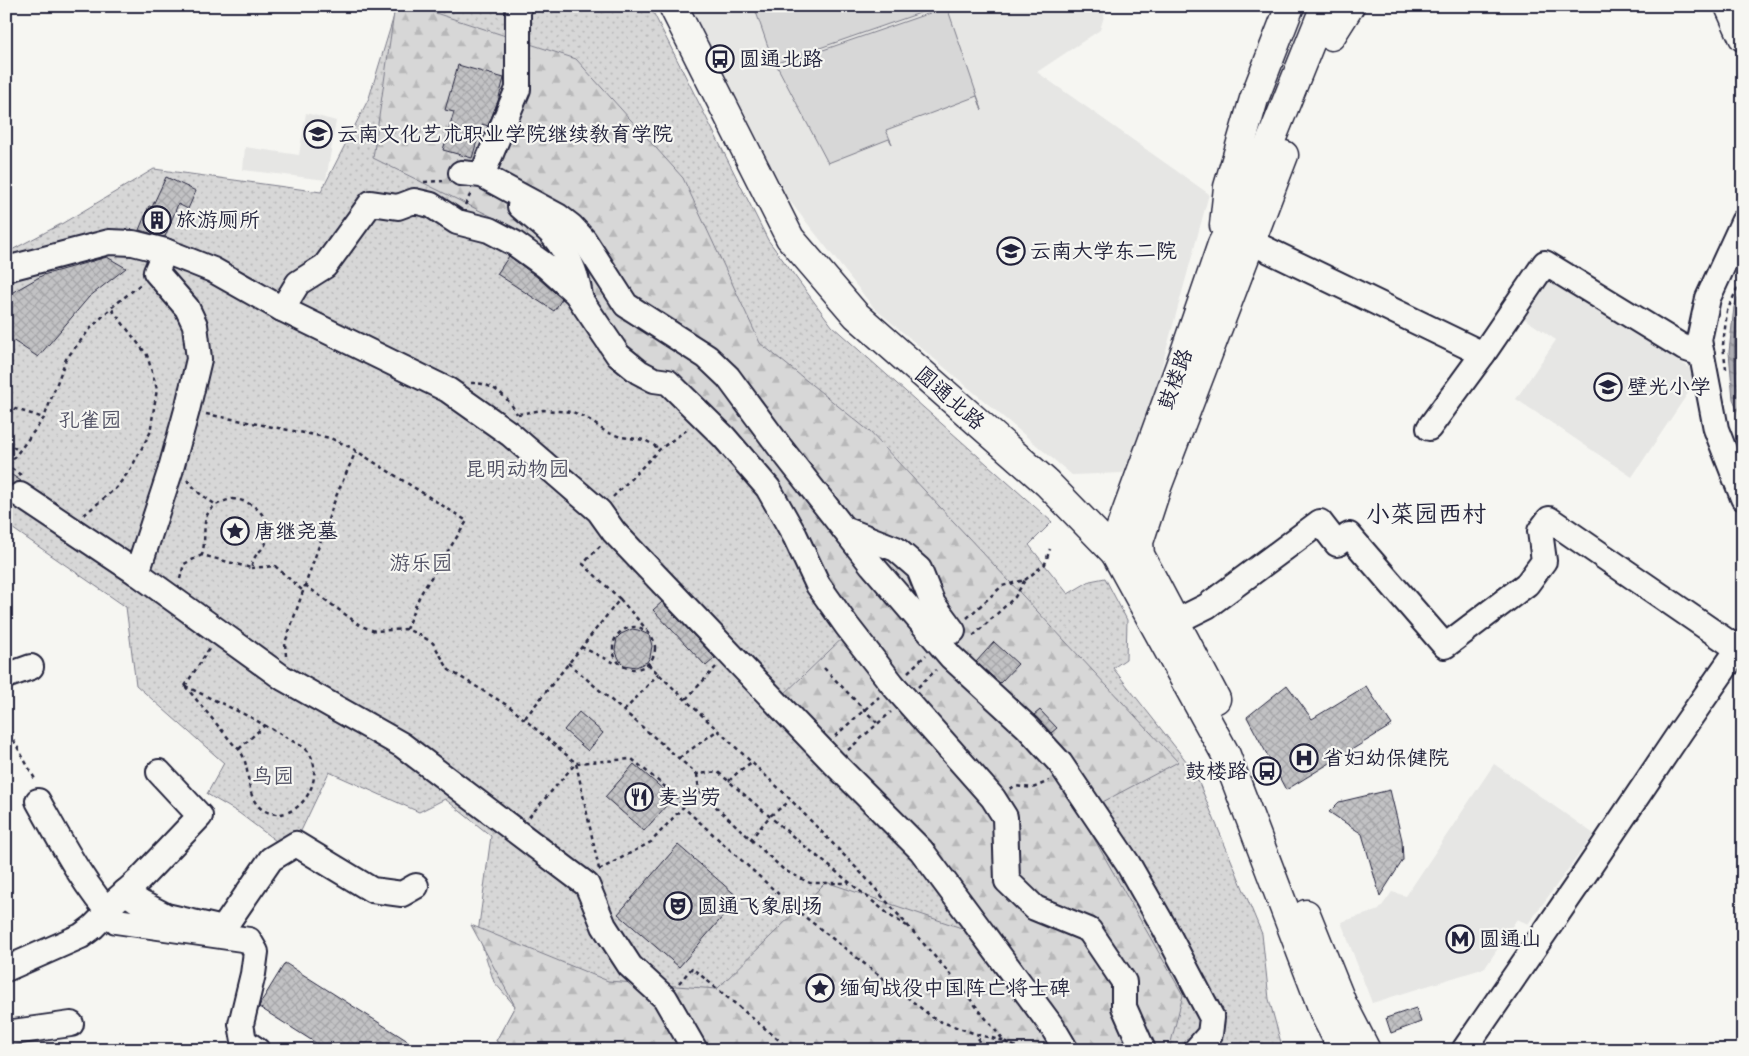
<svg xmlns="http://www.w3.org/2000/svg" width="1749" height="1056" viewBox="0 0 1749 1056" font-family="'Indie Flower','LXGW WenKai TC',sans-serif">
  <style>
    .built { fill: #e6e6e4 }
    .green { fill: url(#green-dots); stroke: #7c7c89 }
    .forest { fill: url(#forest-firs); stroke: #7c7c89 }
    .pitch { fill: #d7d7d7; stroke: #7c7c89 }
    .water { fill: url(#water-waves); stroke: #757583 }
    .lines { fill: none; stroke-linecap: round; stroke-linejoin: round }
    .shore { stroke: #5a5a6b; stroke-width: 1 }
    .building { fill: url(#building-cross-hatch); stroke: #22223b }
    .minor-casing { stroke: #22223b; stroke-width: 28 }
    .major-casing { stroke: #22223b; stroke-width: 31 }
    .path { stroke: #22223b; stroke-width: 2.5; stroke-dasharray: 4 4; stroke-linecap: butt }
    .minor { stroke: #f6f6f2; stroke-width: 24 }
    .major { stroke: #f6f6f2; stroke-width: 28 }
    .labels { text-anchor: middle; stroke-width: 4.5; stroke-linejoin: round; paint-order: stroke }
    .poi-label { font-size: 21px; fill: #22223b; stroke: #f6f6f2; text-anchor: start }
    .street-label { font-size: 21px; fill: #22223b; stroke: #f6f6f2 }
    .park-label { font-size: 21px; fill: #4f4f62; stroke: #f6f6f2 }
    .quarter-label { font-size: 24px; fill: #22223b; stroke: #f6f6f2 }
  </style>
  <defs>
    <pattern id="green-dots" width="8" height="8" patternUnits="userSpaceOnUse" patternTransform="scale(1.25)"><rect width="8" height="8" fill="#d7d7d7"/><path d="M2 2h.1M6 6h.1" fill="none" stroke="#b8b8b9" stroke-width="1.8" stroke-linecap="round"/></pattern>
    <pattern id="forest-firs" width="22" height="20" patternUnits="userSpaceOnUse" patternTransform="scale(1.25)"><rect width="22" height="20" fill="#d7d7d7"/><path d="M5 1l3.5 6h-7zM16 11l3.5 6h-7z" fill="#b8b8b9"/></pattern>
    <pattern id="water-waves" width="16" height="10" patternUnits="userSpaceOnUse" patternTransform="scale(1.25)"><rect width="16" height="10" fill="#adadb3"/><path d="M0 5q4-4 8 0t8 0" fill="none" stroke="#8c8c93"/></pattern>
    <pattern id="building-cross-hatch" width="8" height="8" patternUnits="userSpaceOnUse" patternTransform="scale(1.25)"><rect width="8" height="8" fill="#c2c2c4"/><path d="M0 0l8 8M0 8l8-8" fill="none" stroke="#a6a6a9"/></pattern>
  </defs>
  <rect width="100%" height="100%" fill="#f6f6f2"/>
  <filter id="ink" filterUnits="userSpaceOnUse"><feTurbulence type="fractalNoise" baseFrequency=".02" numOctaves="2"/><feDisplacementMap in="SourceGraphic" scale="10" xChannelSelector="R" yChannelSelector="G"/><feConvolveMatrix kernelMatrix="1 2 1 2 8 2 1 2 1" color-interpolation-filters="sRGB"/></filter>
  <g filter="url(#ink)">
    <g class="built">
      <path d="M688 6H1107L1100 30 1037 72 1209 194 1145 427 1123 473 1072 475 874 308 774 181Z"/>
      <path d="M306 113 336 121 326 180 243 170 245 147 299 155Z"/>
      <path d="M1550 275 1700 375 1632 477 1516 399 1556 340 1522 317Z"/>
      <path d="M1494 764 1594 834 1528 924 1517 919 1485 968 1372 1003 1341 922 1379 910 1392 892 1406 896Z"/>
    </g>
    <path class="green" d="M397 6H650L768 240 832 326 1052 522 1029 545 1068 594 1090 581 1105 578 1127 620 1126 659 1113 668 1194 771 1262 934 1269 999 1283 1050H510L496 1041 515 1006 494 982 478 933 491 836 445 799 419 812 329 772 301 831 280 844 239 813 207 794 224 763 136 685 126 607 6 524V253L63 223 154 169 321 192 369 98Z"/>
    <path class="forest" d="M395 6H414L576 59 683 178 760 343 869 431 1178 762 1080 814 1183 995 1169 1050H510L496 1041 515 1006 471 925 608 981 717 989 826 882 991 938 779 699 852 629 789 520 607 331 578 278 521 231 373 158Z"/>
    <g class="pitch">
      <path d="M754 6H940L774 64Z"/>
      <path d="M947 7 982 110 977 96 886 130 892 144 889 139 828 163 777 66Z"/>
    </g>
    <path class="water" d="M1743 286V422L1733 399 1729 352 1734 307Z"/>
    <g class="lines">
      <path class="shore" d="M1743 299C1731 325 1732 382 1743 409"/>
    </g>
    <g class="building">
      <path d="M458 65 504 78 498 101 488 126 482 124 472 158 443 150 454 112 445 110Z"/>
      <path d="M166 177 196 191 188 209 178 204 165 237 139 230 149 206 152 207Z"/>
      <path d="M509 256 537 277 562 299 554 311 497 274Z"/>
      <path d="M107 257 126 268 89 297 38 357 6 336V296L43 275Z"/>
      <path d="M6 471 21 481 14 483 8 488 6 495 8 502 6 504Z"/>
      <path d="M662 602 715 658 706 666 653 610Z"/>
      <path d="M632 629 638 630 649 635 652 646 650 657 647 662 636 667 624 665 620 661 615 650 617 638 621 634Z"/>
      <path d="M994 642 1018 664 1000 683 976 662Z"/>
      <path d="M1287 685 1312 719 1366 686 1392 725 1286 790 1247 717Z"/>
      <path d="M1040 710 1057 728 1051 733 1034 715Z"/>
      <path d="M579 712 603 733 588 751 564 730Z"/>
      <path d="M634 764 673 798 644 831 605 797Z"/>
      <path d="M1390 790 1402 840 1403 860 1380 896 1362 834 1329 812 1339 802Z"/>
      <path d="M678 845 739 898 679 967 618 914Z"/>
      <path d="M285 963 422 1050H327L259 1007 261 1002Z"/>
      <path d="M1416 1008 1421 1022 1391 1033 1386 1018Z"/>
    </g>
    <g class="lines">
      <g class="minor-casing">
        <g id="minor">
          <path d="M461 173 482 175 558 216 571 226 584 240 626 305 707 357 728 377 779 446 872 565 951 657 1027 727 1060 763 1128 864 1164 927 1212 1018 1210 1034 1196 1050"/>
          <path d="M482 175 518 89V6"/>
          <path d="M520 206C530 215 541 223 550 232 566 249 577 273 580 296"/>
          <path d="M1743 222 1708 298 1699 340 1716 429 1743 498"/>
          <path d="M1251 242 1483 354"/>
          <path d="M6 269 109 242 133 243 165 251 213 270 282 309 448 390 510 434 599 511 614 532 834 763 921 850 1053 1028 1066 1050"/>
          <path d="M282 309 298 283 325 266 371 203 398 207 414 201 431 205 457 222 489 230 514 243 546 266 576 293 618 355 639 372 654 380 668 382 724 437 768 488 795 536 818 585 847 626 893 685 993 798 1005 817 1007 881 1035 908 1089 930 1124 982V1007L1143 1050"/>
          <path d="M1429 428 1483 354 1545 263 1684 348 1702 354"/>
          <path d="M20 495 137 573 283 678 402 745 587 885 604 926 630 966 665 998 695 1050"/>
          <path d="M844 529 896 549 919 569 933 604 953 631"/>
          <path d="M137 573 170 472 187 410 199 359 195 325 187 308 156 272 165 251"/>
          <path d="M1175 622 1207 606 1320 522 1337 544 1349 535 1445 646 1527 584 1544 561 1540 531 1549 519 1738 649"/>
          <path d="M6 676 31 667"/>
          <path d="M38 801C61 842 84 886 116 921L249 940 256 952 253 974 241 1024 244 1041 257 1050"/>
          <path d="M125 892 141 903 166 916 223 929 271 859 296 844 372 890 402 894 416 886"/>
          <path d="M6 969 81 936 93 927 108 912 114 902 139 880 200 816 159 772"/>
          <path d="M6 1033 71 1024"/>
          <path d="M1464 1050 1580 881 1681 731 1743 642"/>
        </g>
      </g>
      <g class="major-casing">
        <g id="major">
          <path d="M673 6 790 238 856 315 1047 483 1115 553"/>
          <path d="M1325 6 1257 175 1222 244 1186 349 1121 527 1115 553 1226 755 1325 1015 1343 1050"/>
          <path d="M1729 6 1743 37"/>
          <path d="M1331 36 1350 6"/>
          <path d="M1224 225 1228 187 1254 99 1290 6"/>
          <path d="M1216 699 1140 555 1139 542 1157 487 1284 155"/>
          <path d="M1306 914 1342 1003 1366 1050"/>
        </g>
      </g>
      <g class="path">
        <path d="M424 182 443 181"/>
        <path d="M465 205 470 195 468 193"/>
        <path d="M1726 369 1723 345 1727 311 1743 276"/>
        <path d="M471 383C492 382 508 397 517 414"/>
        <path d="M6 406 44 418"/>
        <path d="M206 414 330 438 350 447 467 521 420 595 406 629"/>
        <path d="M518 414 543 410 573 412 588 419 606 432 621 437 645 440 660 449"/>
        <path d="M6 442 19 451"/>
        <path d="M21 475 8 466 44 418 66 359 90 329 111 308 141 284"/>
        <path d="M187 480 199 493 216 505"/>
        <path d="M613 497 660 449 688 429"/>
        <path d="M232 499C255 500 276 521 265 545 262 550 257 553 255 557 253 560 252 565 251 568L202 555C209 529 194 508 232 499Z"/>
        <path d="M84 515 116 488 130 470 150 433 157 389 147 355 111 308"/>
        <path d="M251 568 275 566 303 591"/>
        <path d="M180 579 184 564 202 555"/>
        <path d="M1025 580 1045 564 1050 549"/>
        <path d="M305 585 361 626 375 631 406 629 420 635 433 643 449 670 510 707 576 763 599 869"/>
        <path d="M620 599 647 630"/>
        <path d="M967 618 1002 586 1025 580 1015 597 972 637"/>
        <circle cx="634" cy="648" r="21"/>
        <path d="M581 647 617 664"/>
        <path d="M286 656 285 643 337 494 356 451"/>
        <path d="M568 663 697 774 718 772 796 839 892 917 907 926"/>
        <path d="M648 664 787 796 865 877 909 927 950 974 1004 1041 1022 1050"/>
        <path d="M824 668 878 724"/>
        <path d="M908 672 926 655"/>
        <path d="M185 686 250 717 305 748C329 772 303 822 270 813 238 803 257 761 234 745Z"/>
        <path d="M185 686 209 649"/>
        <path d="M918 687 936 670"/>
        <path d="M686 699 716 667"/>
        <path d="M624 711 659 673"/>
        <path d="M6 717 14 741 36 781"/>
        <path d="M525 718 620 599 583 564 601 545"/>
        <path d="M835 736 879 697"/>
        <path d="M239 749 265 725"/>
        <path d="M848 750 891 712"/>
        <path d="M679 758 718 730"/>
        <path d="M697 774 699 791 784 870 810 883H849"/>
        <path d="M729 781 739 771 752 762"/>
        <path d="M1010 789 1015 786 1033 788 1049 781"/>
        <path d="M529 817 576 763 632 759 676 796 682 806"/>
        <path d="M750 840 770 816 790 801"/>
        <path d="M599 870 651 842 683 807 795 909 936 1020 979 1035 1004 1041"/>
        <path d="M679 983 692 968 791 1050"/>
        <path d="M978 1050 979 1035"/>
      </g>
      <use href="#minor" class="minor"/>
      <use href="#major" class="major"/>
    </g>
  </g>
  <defs>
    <g id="bus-ring" transform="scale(1.4375)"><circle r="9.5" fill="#f6f6f2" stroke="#22223b" stroke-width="1.5"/><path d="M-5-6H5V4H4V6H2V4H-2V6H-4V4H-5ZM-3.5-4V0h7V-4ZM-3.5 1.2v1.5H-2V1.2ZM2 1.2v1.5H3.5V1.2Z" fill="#22223b"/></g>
    <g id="school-ring" transform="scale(1.4375)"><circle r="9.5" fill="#f6f6f2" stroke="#22223b" stroke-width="1.5"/><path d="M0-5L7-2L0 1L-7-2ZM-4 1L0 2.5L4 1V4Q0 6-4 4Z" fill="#22223b"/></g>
    <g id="building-ring" transform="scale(1.4375)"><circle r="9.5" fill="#f6f6f2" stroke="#22223b" stroke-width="1.5"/><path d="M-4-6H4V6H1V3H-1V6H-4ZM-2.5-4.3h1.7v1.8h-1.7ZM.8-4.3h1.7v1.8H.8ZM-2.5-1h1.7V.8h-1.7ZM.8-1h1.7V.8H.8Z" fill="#22223b"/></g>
    <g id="university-ring" transform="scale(1.4375)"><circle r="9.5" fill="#f6f6f2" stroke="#22223b" stroke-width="1.5"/><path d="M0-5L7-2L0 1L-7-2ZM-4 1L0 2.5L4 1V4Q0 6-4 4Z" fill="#22223b"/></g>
    <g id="sight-ring" transform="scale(1.4375)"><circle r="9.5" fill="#f6f6f2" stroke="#22223b" stroke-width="1.5"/><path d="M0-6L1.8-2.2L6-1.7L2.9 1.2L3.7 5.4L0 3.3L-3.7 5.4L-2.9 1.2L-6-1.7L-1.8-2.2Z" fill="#22223b"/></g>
    <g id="hospital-ring" transform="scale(1.4375)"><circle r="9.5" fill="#f6f6f2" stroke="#22223b" stroke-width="1.5"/><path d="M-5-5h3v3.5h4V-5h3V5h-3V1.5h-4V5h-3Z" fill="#22223b"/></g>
    <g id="restaurant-ring" transform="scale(1.4375)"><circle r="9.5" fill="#f6f6f2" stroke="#22223b" stroke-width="1.5"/><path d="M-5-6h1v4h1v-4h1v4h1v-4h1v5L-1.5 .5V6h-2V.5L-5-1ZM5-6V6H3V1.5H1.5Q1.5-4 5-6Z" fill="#22223b"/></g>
    <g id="theatre-ring" transform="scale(1.4375)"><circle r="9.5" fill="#f6f6f2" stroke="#22223b" stroke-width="1.5"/><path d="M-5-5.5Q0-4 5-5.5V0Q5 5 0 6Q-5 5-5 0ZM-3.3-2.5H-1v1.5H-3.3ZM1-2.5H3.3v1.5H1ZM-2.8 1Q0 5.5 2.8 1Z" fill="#22223b"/></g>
    <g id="metro-ring" transform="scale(1.4375)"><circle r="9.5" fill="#f6f6f2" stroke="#22223b" stroke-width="1.5"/><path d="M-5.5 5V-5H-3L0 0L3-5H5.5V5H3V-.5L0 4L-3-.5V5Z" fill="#22223b"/></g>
  </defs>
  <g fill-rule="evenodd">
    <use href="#bus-ring" x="720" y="59"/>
    <use href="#school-ring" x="318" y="134"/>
    <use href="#building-ring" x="157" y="220"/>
    <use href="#university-ring" x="1011" y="251"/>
    <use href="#school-ring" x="1608" y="387"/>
    <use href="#sight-ring" x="235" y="531"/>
    <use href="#hospital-ring" x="1304" y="758"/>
    <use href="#bus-ring" x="1267" y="771"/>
    <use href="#restaurant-ring" x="639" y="797"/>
    <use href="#theatre-ring" x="678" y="906"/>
    <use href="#metro-ring" x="1460" y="939"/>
    <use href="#sight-ring" x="820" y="988"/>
  </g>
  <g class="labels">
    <g class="poi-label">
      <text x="739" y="66">圆通北路</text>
      <text x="337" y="141">云南文化艺术职业学院继续教育学院</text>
      <text x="176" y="227">旅游厕所</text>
      <text x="1030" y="258">云南大学东二院</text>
      <text x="1627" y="394">壁光小学</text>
      <text x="254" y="538">唐继尧墓</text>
      <text x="1323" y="765">省妇幼保健院</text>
      <text x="1248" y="778" text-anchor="end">鼓楼路</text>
      <text x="658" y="804">麦当劳</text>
      <text x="697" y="913">圆通飞象剧场</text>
      <text x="1479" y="946">圆通山</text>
      <text x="839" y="995">缅甸战役中国阵亡将士碑</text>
    </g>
    <g class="street-label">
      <text transform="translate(1175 379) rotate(-70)" y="7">鼓楼路</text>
      <text transform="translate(950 398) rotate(41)" y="7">圆通北路</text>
    </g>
    <g class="park-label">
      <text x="90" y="427">孔雀园</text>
      <text x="517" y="476">昆明动物园</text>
      <text x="421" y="570">游乐园</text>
      <text x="273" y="783">鸟园</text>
    </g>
    <g class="quarter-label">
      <text x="1426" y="522">小菜园西村</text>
    </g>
  </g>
  <rect width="1749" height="1056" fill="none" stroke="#f6f6f2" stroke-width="25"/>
  <rect x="12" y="12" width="1724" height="1031" fill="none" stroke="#22223b" stroke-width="2" filter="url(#ink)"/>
</svg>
